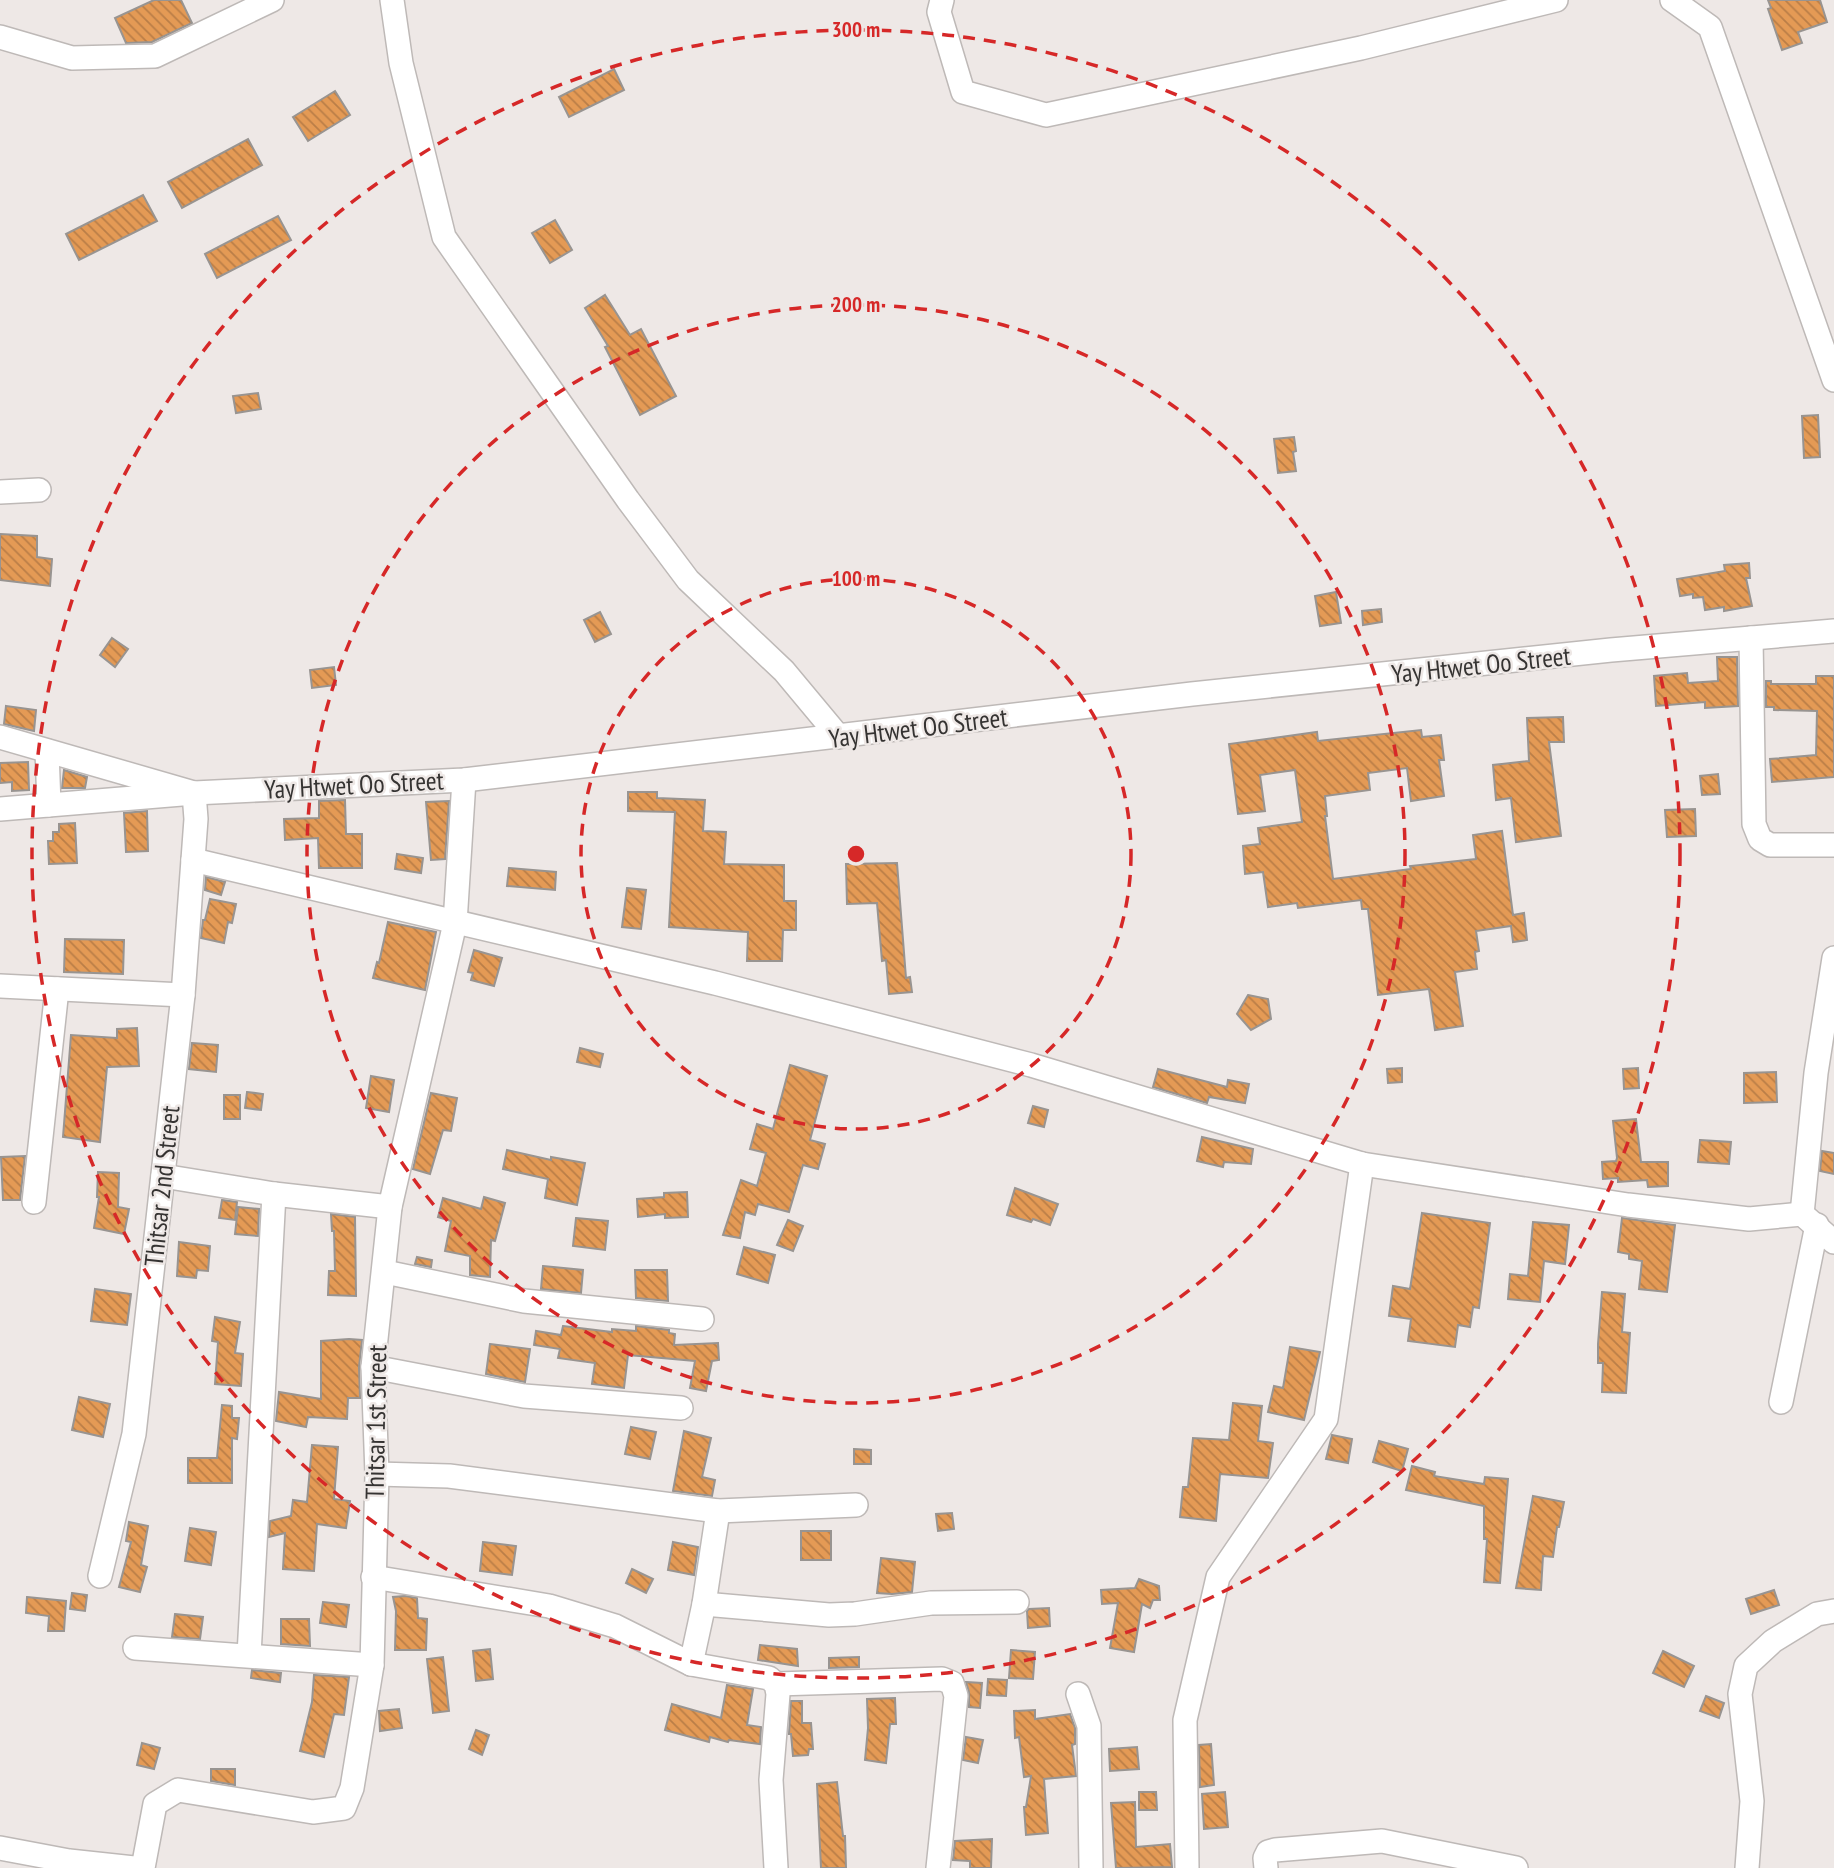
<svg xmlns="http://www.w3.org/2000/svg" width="1834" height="1868" viewBox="0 0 1834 1868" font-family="'PT Sans Narrow',sans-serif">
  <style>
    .building { fill: url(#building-back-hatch); stroke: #989491; stroke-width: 2 }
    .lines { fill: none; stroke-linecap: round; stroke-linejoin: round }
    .minor-casing { stroke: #beb9b7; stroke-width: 26 }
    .minor { stroke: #fff; stroke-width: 23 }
    .ring { fill: none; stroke: #d62828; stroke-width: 3.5; stroke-dasharray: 12 9 }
    .labels { text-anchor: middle; stroke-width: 5; stroke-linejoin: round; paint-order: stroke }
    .street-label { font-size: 26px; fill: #353332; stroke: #eee8e6 }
    .centre { fill: #d62828; stroke: #eee8e6; stroke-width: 3.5 }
    .ring-label { font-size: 21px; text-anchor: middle; font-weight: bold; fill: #d62828; stroke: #eee8e6; stroke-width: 5; stroke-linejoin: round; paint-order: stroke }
  </style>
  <defs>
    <pattern id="building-back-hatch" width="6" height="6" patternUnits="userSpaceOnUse" patternTransform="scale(1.75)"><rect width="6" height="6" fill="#e49a55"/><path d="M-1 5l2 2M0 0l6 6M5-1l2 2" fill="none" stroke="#ba7e47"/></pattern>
  </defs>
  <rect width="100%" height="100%" fill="#eee8e6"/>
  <g class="building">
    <path d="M154 0H181L192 23 152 42 126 43 115 18Z"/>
    <path d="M1768 0H1820L1827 22 1798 32 1802 43 1782 50 1768 9 1771 8Z"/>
    <path d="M614 69 624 90 569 117 559 97Z"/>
    <path d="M335 91 350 115 308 141 293 117Z"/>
    <path d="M248 139 262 165 182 208 168 182Z"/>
    <path d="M143 195 157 221 79 260 66 234Z"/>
    <path d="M278 216 291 240 217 278 205 254Z"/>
    <path d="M555 220 572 250 550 263 532 233Z"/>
    <path d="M605 295 630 335 641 329 676 396 640 415 605 347 608 346 585 308Z"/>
    <path d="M258 393 261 409 236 413 233 396Z"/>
    <path d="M1818 415 1820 457 1804 458 1802 416Z"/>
    <path d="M1294 437 1296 451 1293 452 1296 471 1278 473 1274 439Z"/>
    <path d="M0 534 37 536V557L52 559 50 586 0 580Z"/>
    <path d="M1749 563 1750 578H1746L1752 606 1724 611V607L1705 610 1703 597 1693 598V594L1680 596 1677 579 1725 571 1724 565Z"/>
    <path d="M1336 592 1341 623 1320 626 1315 596Z"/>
    <path d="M1381 609 1382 622 1363 625 1362 611Z"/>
    <path d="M600 612 611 634 595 642 584 620Z"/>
    <path d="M112 638 128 649 115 667 100 655Z"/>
    <path d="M1717 657H1737L1738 706 1705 708V702L1656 706 1654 676 1687 673 1688 683 1718 681Z"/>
    <path d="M334 667 336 685 312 688 310 670Z"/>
    <path d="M1816 676H1834V777L1772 782 1770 759 1816 755 1817 711 1774 710V707H1766V681H1771V684H1816Z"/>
    <path d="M6 706 36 710 34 731 4 724Z"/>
    <path d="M1563 717 1564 742H1549L1561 836 1516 842 1511 798 1496 800 1493 765 1529 761 1527 718Z"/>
    <path d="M1421 730 1422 737 1441 735 1444 760H1439L1444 796 1411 801 1407 768 1368 773 1370 790 1325 796 1327 816H1325L1333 879 1411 869 1410 866 1476 859 1473 835 1502 831 1513 915 1524 913 1527 940 1513 942 1511 926 1476 931 1479 951 1475 952 1477 969 1455 972 1463 1026 1435 1030 1429 989 1378 995 1368 909H1362L1361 900 1298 908 1297 903 1268 907 1263 872 1245 874 1243 846 1260 844 1258 828 1302 822 1295 770 1260 775 1265 811 1238 814 1229 744 1317 732 1318 741Z"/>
    <path d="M28 762 29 790 12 791V782L0 783V763Z"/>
    <path d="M64 770 87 777 85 788H62Z"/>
    <path d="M1718 774 1720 794 1702 795 1700 776Z"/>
    <path d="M628 792H657V798L705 800 703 831 726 832 724 864 784 865V901H796V930H783L782 961H747L748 932 669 927 675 812 628 811Z"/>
    <path d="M345 800 346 834H362V868H319L318 838 285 840 284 819 319 818V801Z"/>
    <path d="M449 801 445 859 431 860 426 802Z"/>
    <path d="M1695 809 1696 836 1667 837 1665 810Z"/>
    <path d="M147 811 148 851 126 852 124 813Z"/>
    <path d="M75 823 77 863 49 864 48 841H53V832H59V824Z"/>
    <path d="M397 854 423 858 421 873 395 869Z"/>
    <path d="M897 863 906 978 910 977 912 992 889 994 886 960 882 961 877 903 847 904 846 864Z"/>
    <path d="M509 868 556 872 555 890 507 886Z"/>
    <path d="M206 877 225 882 221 895 205 890Z"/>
    <path d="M627 888 646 890 641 929 622 927Z"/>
    <path d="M210 899 236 904 232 923 228 922 224 943 201 938 203 920H205Z"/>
    <path d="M388 922 436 932 425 990 373 978 377 962 379 963Z"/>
    <path d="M65 939 124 940 123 974 64 972Z"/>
    <path d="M474 950 502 958 494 986 471 980 473 973 468 972Z"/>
    <path d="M1248 995 1268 999 1271 1019 1251 1030 1237 1014Z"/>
    <path d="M137 1028 139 1066 107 1067 100 1142 63 1137 71 1035 117 1038V1029Z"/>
    <path d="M192 1043 218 1045 216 1072 189 1069Z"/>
    <path d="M580 1048 603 1054 600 1067 577 1062Z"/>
    <path d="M790 1065 827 1076 810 1140 825 1144 818 1169 803 1165 789 1212 758 1204 755 1215 745 1212 740 1238 723 1235 741 1180 757 1186 766 1153 750 1149 757 1124 773 1129Z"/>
    <path d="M1402 1068V1082L1388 1083 1387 1069Z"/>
    <path d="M1638 1068 1639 1088 1624 1089 1623 1069Z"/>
    <path d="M1158 1069 1227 1087 1228 1080 1249 1084 1245 1103 1209 1097 1207 1103 1153 1087Z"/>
    <path d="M1776 1072 1777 1102 1744 1103V1073Z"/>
    <path d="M371 1076 394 1080 389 1112 366 1108Z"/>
    <path d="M247 1092 263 1094 261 1110 245 1108Z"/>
    <path d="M431 1093 457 1098 451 1131 443 1130 430 1174 413 1169Z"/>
    <rect x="224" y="1095" width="16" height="24"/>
    <path d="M1033 1106 1048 1110 1044 1127 1028 1123Z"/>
    <path d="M1636 1119 1641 1162H1668V1186L1648 1187 1647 1180 1618 1182V1178L1603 1179 1602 1162 1616 1161 1617 1158 1613 1121Z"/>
    <path d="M1202 1137 1253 1149 1251 1164 1224 1162 1223 1167 1197 1161Z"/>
    <path d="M1700 1140 1731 1142 1729 1164 1698 1162Z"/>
    <path d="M507 1150 551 1160V1157L585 1163 577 1205 545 1198 548 1179 503 1169Z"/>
    <path d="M1822 1151 1834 1153V1174L1820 1171Z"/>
    <path d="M25 1156 20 1200H3L1 1157Z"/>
    <path d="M98 1172 119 1173 118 1207 129 1209 124 1234 94 1228 99 1197H97Z"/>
    <path d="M1015 1188 1058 1204 1050 1225 1033 1219 1031 1222 1007 1215Z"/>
    <path d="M687 1192 688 1217 665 1218V1214L638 1217 637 1199 664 1197V1193Z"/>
    <path d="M484 1197 505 1203 495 1241 491 1240 490 1277 470 1275V1256L445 1251 451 1221 438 1217 443 1198 481 1209Z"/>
    <path d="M222 1200 237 1202 235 1220 219 1218Z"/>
    <path d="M238 1207 259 1209 258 1236 235 1234Z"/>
    <path d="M1422 1213 1490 1223 1479 1308 1473 1307 1470 1327 1458 1325 1455 1347 1408 1341 1411 1319 1389 1316 1393 1286 1410 1289Z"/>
    <path d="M331 1214 355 1217 356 1296 328 1295 329 1271H335L334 1231H332Z"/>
    <path d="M576 1218 608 1221 605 1250 573 1246Z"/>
    <path d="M1622 1218 1675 1225 1667 1292 1639 1289 1642 1261 1629 1259V1254L1618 1252Z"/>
    <path d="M788 1220 803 1226 793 1251 777 1245Z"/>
    <path d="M1533 1222 1569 1225 1565 1264 1544 1261 1540 1302 1508 1299 1510 1274 1528 1276Z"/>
    <path d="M179 1242 210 1246 208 1271 197 1270 196 1278 177 1276Z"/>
    <path d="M744 1247 775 1255 768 1283 737 1274Z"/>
    <path d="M417 1257 432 1260 431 1267 415 1264Z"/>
    <path d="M543 1266 583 1270 581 1293 541 1289Z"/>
    <path d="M635 1270H667L668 1301 636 1298Z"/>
    <path d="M95 1289 131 1294 127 1325 91 1321Z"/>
    <path d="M1602 1292 1625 1294 1622 1332 1630 1333 1626 1393 1602 1392 1603 1363H1598V1344Z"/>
    <path d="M215 1317 240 1322 235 1353 243 1354 241 1386 215 1384 218 1342 212 1341Z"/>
    <path d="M563 1326 612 1332V1329L636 1331V1326L669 1330V1333L675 1334 674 1345 718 1343 719 1360 712 1361 706 1391 690 1388 695 1361 628 1355 624 1388 592 1384 595 1363 558 1358 560 1349 534 1345 536 1331 561 1335Z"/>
    <path d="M349 1339 362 1340 359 1367 360 1398H348L347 1419 308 1417 306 1427 276 1421 279 1392 321 1399V1341Z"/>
    <path d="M490 1344 530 1349 525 1382 486 1374Z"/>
    <path d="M1290 1347 1320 1352 1304 1420 1268 1412 1274 1386 1283 1388Z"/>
    <path d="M79 1397 110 1404 103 1437 72 1430Z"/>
    <path d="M1233 1403 1262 1406 1258 1441 1273 1443 1268 1478 1220 1474 1216 1521 1180 1517 1183 1487H1188L1193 1438 1229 1440Z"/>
    <path d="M222 1405 232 1406V1418H239L237 1439 232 1438V1483H188V1458H217Z"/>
    <path d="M631 1427 656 1432 650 1459 625 1454Z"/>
    <path d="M684 1431 711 1438 702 1477 715 1480 712 1496 673 1491Z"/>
    <path d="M1332 1435 1352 1439 1348 1463 1326 1459Z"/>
    <path d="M1379 1441 1408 1449 1402 1471 1373 1462Z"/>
    <path d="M312 1445 338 1447 334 1499 350 1501 346 1528 317 1524 314 1571 283 1569 285 1533 269 1537 270 1521 291 1516 293 1500 307 1502Z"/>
    <path d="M854 1449 871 1450V1464H854Z"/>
    <path d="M1412 1466 1435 1472 1434 1476 1484 1484 1485 1477 1508 1479 1500 1583 1484 1582 1487 1539H1484V1506L1406 1490Z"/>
    <path d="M1533 1496 1564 1502 1559 1527H1557L1553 1557 1543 1556 1541 1590 1516 1588Z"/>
    <path d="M952 1513 954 1529 938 1531 936 1514Z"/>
    <path d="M129 1522 148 1526 141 1565 147 1567 140 1592 119 1587 131 1542 126 1541Z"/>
    <path d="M190 1528 216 1532 211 1565 185 1561Z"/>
    <rect x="801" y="1531" width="30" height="29"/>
    <path d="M483 1542 516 1546 512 1575 480 1571Z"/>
    <path d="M673 1542 698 1547 694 1575 668 1570Z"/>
    <path d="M881 1558 915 1562 912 1592 892 1594 877 1593Z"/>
    <path d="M632 1569 653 1579 646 1593 626 1583Z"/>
    <path d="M1139 1579 1159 1586 1160 1600H1153L1150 1608 1142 1604 1134 1652 1110 1648 1118 1603 1102 1604 1101 1590 1135 1588Z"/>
    <path d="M1774 1590 1779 1605 1751 1614 1746 1599Z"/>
    <path d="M72 1593 87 1595 85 1611 70 1609Z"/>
    <path d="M405 1596 417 1598 418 1618 427 1619 426 1650H395L396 1611 393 1597Z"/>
    <path d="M27 1597 66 1601 64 1631H48L49 1616 26 1613Z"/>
    <path d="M323 1602 349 1605 346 1627 320 1623Z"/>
    <path d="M1049 1608 1050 1626 1028 1628 1027 1611 1029 1609Z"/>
    <path d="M175 1614 203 1617 200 1639 172 1637Z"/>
    <path d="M281 1619H309L310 1646 281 1644Z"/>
    <path d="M760 1645 797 1649 798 1666 758 1660Z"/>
    <path d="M490 1649 493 1679 476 1681 473 1651Z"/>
    <path d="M1011 1650 1035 1652 1033 1679 1009 1678Z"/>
    <path d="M1663 1651 1694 1666 1684 1687 1653 1673Z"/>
    <path d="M443 1657 449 1711 433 1713 427 1659Z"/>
    <path d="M859 1657V1667L829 1668V1658Z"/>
    <path d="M252 1670 281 1673 280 1682 251 1678Z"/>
    <path d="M314 1675 349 1677 344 1715 334 1714 324 1757 300 1751 312 1702Z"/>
    <path d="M988 1679 1007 1680 1006 1696 987 1695Z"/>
    <path d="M966 1682 982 1683 980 1708 969 1707V1692Z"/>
    <path d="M727 1685 753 1689 747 1725 761 1727 760 1744 729 1740 728 1742 710 1737 709 1742 665 1730 672 1704 721 1718Z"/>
    <path d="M1706 1696 1724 1703 1719 1718 1700 1711Z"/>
    <path d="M895 1698 896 1724H890L886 1763 865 1760 868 1728 867 1699Z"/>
    <path d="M791 1701H802V1723H811L813 1749H809L808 1755 793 1756 791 1734H789Z"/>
    <path d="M399 1709 402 1728 380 1731 379 1711Z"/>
    <path d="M1035 1710V1719L1070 1714 1075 1728V1744L1072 1745 1076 1776 1044 1779 1048 1833 1026 1835 1024 1807H1026L1031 1776 1024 1777 1019 1737 1015 1738 1014 1711Z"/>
    <path d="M476 1730 489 1735 482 1755 469 1749Z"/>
    <path d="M966 1737 983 1740 978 1763 963 1760Z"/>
    <path d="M142 1743 160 1748 154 1769 137 1765Z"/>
    <path d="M1211 1744 1214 1785 1200 1787 1199 1745Z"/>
    <path d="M1137 1747 1139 1769 1110 1771 1109 1749Z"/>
    <path d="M211 1769H235V1785L211 1781Z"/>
    <path d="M837 1782 843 1836H845L846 1868H821L817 1784Z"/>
    <path d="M1139 1792H1156L1157 1810H1139Z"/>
    <path d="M1225 1792 1228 1827 1204 1829 1202 1794Z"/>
    <path d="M1135 1802 1136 1847 1170 1844 1172 1867 1116 1868 1111 1803Z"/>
    <path d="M992 1839 991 1868H970V1861L953 1860 955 1841Z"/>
  </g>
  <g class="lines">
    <g class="minor-casing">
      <g id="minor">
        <path d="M392 0 401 63 444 237 628 500 688 580 784 671 839 737"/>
        <path d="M942 0 939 12 963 92 1046 115 1361 48 1556 0"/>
        <path d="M1672 0 1710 27 1834 380"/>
        <path d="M0 37 72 58 155 56 272 0"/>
        <path d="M0 492 39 490"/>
        <path d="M1751 638 1754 824 1760 839 1770 845H1834"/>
        <path d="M0 737 194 793 196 819 183 995 134 1434 100 1576"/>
        <path d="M47 751 49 805"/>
        <path d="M0 809 194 793 464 780 1192 694 1611 650 1834 631"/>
        <path d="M193 860 715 983 1031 1065 1362 1164 1628 1205 1749 1219 1802 1214 1834 1242"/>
        <path d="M0 986 183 995"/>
        <path d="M163 1176 274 1194 390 1207"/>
        <path d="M34 1202 57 989"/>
        <path d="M1802 1214 1816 1073 1834 958"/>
        <path d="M385 1272 524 1301 702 1319"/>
        <path d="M373 1367 524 1396 681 1408"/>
        <path d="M1781 1402 1817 1225"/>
        <path d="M377 1474 449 1476 718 1511 856 1505"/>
        <path d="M373 1577 549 1606 615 1626 691 1664 769 1678 776 1684 778 1694 771 1780 776 1868"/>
        <path d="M704 1604 829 1615 855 1614 931 1603 1017 1602"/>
        <path d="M135 1648 372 1665"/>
        <path d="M249 1655 274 1194"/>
        <path d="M691 1664 704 1604 718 1511"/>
        <path d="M776 1684 942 1679 952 1683 956 1696 938 1868"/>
        <path d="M1078 1694 1089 1726 1091 1868"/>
        <path d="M0 1848 69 1861 134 1868"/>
        <path d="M143 1868 155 1804 178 1790 313 1812 344 1808 352 1788 372 1665 377 1474 373 1367 390 1207 455 923 464 780"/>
        <path d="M1187 1868 1185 1720 1218 1577 1326 1419 1362 1164"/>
        <path d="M1266 1868 1265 1858 1268 1852 1275 1850 1382 1841 1516 1868"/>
        <path d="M1747 1868 1752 1801 1740 1694 1746 1666 1773 1641 1817 1614 1834 1611"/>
      </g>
    </g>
    <use href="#minor" class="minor"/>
  </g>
  <g class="ring">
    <circle cx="856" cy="854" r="275"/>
    <circle cx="856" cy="854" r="549"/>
    <circle cx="856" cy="854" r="824"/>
  </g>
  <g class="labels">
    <g class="street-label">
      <text transform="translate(1481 665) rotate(-6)" y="9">Yay Htwet Oo Street</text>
      <text transform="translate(918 728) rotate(-7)" y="9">Yay Htwet Oo Street</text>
      <text transform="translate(354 785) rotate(-3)" y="9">Yay Htwet Oo Street</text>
      <text transform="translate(162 1186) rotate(-84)" y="9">Thitsar 2nd Street</text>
      <text transform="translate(376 1422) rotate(-89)" y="9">Thitsar 1st Street</text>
    </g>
  </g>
  <circle cx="856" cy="854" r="10" class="centre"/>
  <g class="ring-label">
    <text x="856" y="37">300 m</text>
    <text x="856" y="312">200 m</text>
    <text x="856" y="586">100 m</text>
  </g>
</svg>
